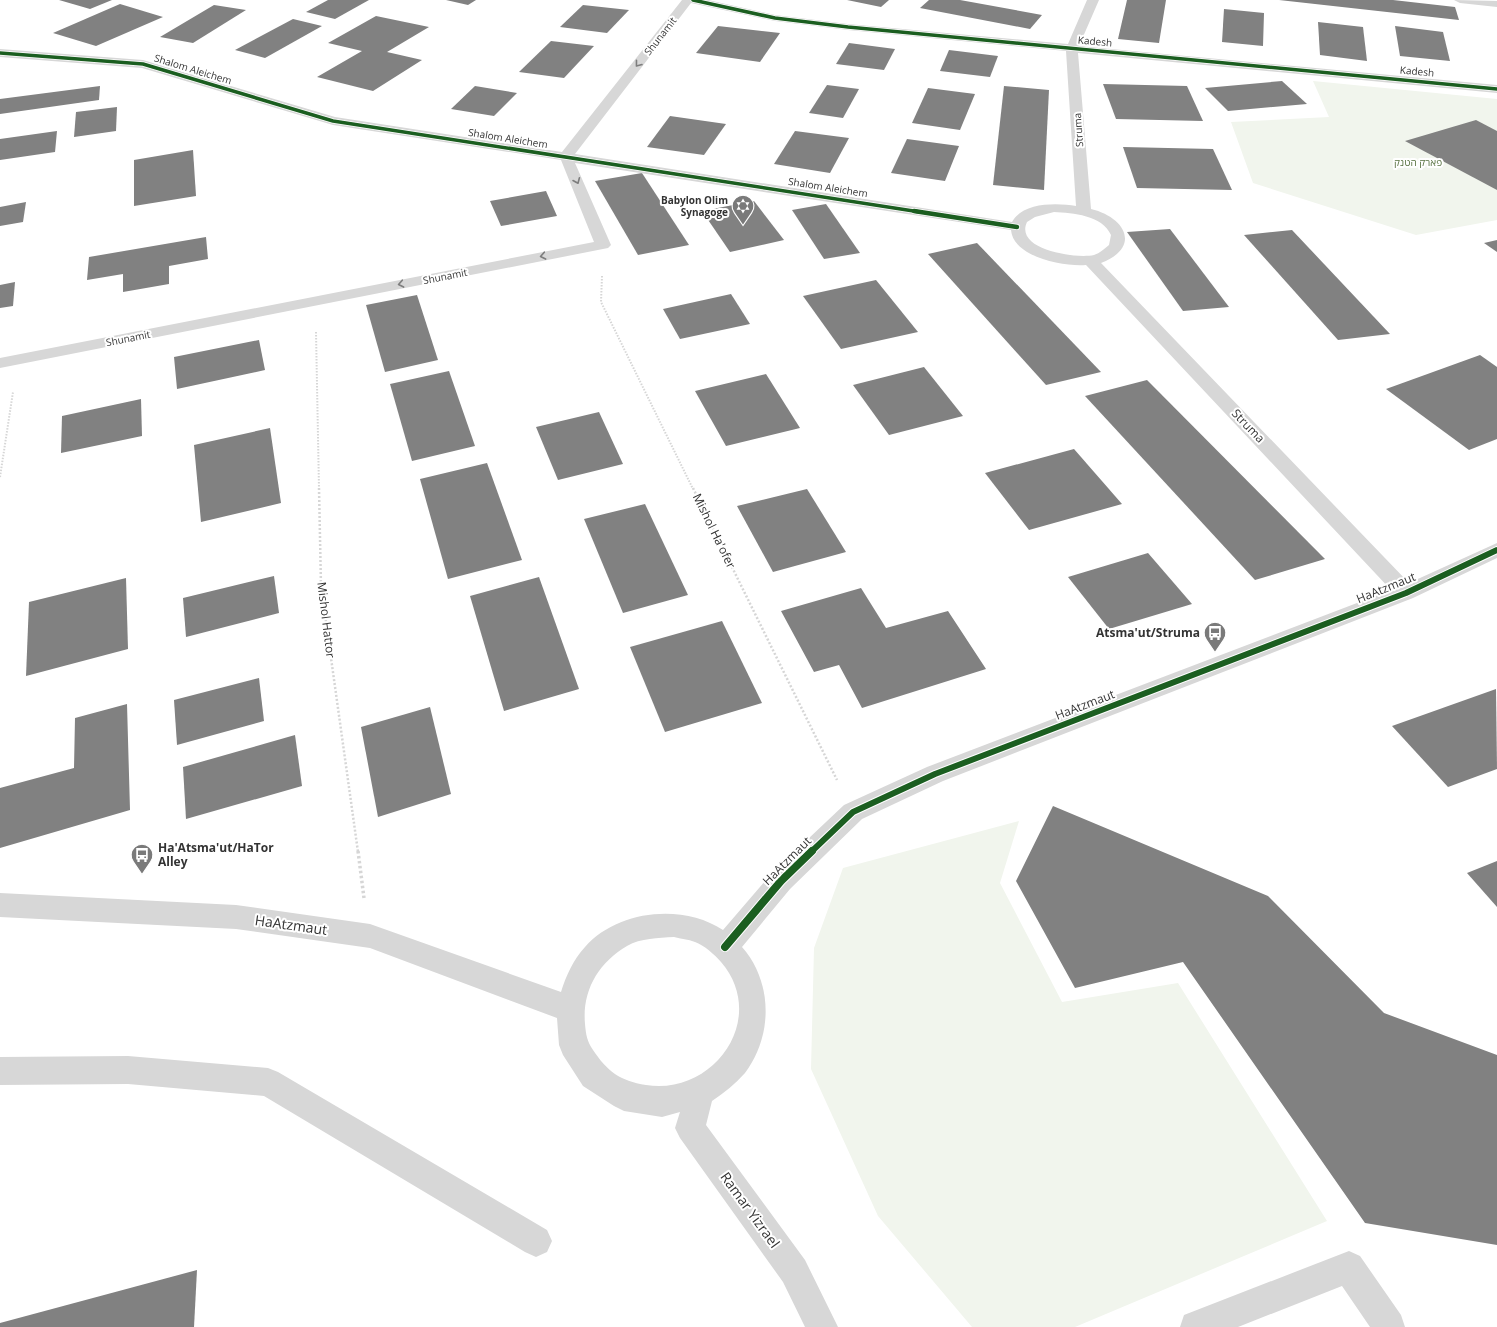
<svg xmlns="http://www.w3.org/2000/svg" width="1497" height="1327" viewBox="0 0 1497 1327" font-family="'Open Sans',Heebo,sans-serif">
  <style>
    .green { fill: #f1f5ed }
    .building { fill: #818181 }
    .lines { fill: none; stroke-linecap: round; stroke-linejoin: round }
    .path-far2 { stroke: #d6d6d6; stroke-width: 2; stroke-dasharray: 1.5 1.5; stroke-linecap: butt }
    .path-far1 { stroke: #d6d6d6; stroke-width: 2.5; stroke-dasharray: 2 2; stroke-linecap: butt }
    .path { stroke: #d6d6d6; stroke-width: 3.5; stroke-dasharray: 2.5 2.5; stroke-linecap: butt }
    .minor { fill: #d7d7d7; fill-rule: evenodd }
    .cycleway-far3-casing { stroke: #fff; stroke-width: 5 }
    .cycleway-far2-casing { stroke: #fff; stroke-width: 6 }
    .cycleway-far1-casing { stroke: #fff; stroke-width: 8 }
    .cycleway-casing { stroke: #fff; stroke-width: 10 }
    .cycleway-far3 { stroke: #1b5e20; stroke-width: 3.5 }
    .cycleway-far2 { stroke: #1b5e20; stroke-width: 4.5 }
    .cycleway-far1 { stroke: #1b5e20; stroke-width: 6 }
    .cycleway { stroke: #1b5e20; stroke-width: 8 }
    .oneway { stroke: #7d7d7d }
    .labels { text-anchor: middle; stroke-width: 4; stroke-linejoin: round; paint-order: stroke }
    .far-street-label { font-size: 10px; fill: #333; stroke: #fff }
    .far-park-label { font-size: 10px; fill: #56703f; stroke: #fff }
    .far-poi-label { font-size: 10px; font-weight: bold; fill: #333; stroke: #fff; text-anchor: end }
    .street-label { font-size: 12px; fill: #333; stroke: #fff }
    .poi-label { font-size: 12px; font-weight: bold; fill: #333; stroke: #fff; text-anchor: end }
    .near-street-label { font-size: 14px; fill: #333; stroke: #fff }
  </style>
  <rect width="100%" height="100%" fill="#fff"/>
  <g class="green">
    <path d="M1313 81 1497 99V220L1416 235 1253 183 1231 122 1329 117Z"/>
    <path d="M1019 821 1000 883 1062 1002 1178 983 1327 1221 1075 1327H972L878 1216 811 1069 814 948 843 868Z"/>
  </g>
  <g class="building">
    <path d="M59 0H112L90 9Z"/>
    <path d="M328 0H369L335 19 306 12Z"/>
    <path d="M446 0H476L468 5Z"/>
    <path d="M847 0H889L881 7Z"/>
    <path d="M929 0H960L1042 15 1030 29 920 8Z"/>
    <path d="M1127 0H1166L1159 43 1118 39Z"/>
    <path d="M1279 0H1393L1455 7 1459 20Z"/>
    <path d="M120 4 163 17 96 46 53 33Z"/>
    <path d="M214 5 246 10 193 43 160 37Z"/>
    <path d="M583 5 629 10 607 33 560 27Z"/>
    <path d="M1224 9 1264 13 1263 46 1222 42Z"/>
    <path d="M376 16 429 27 387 52 422 60 373 91 317 77 362 51 328 43Z"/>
    <path d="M293 19 322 26 265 58 235 50Z"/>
    <path d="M1318 22 1363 27 1367 61 1320 55Z"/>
    <path d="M718 26 780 33 760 62 696 53Z"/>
    <path d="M1395 26 1443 32 1450 61 1400 56Z"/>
    <path d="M551 41 594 46 564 78 519 72Z"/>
    <path d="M849 43 895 49 884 70 836 64Z"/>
    <path d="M949 50 998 56 990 77 940 71Z"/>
    <path d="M1282 81 1307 104 1228 111 1205 88Z"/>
    <path d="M1103 84 1187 86 1203 121 1116 119Z"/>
    <path d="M827 85 859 89 843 118 809 113Z"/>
    <path d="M100 86 99 100 0 114V99Z"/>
    <path d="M475 86 517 93 494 116 451 109Z"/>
    <path d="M1004 86 1049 90 1044 190 993 185Z"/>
    <path d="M928 88 975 94 960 130 912 123Z"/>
    <path d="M117 107 116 131 74 137 76 112Z"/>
    <path d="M670 116 726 124 704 155 647 147Z"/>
    <path d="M1476 120 1497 131V190L1405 141Z"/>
    <path d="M57 131 55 152 0 160V139Z"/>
    <path d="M795 131 849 138 830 173 774 164Z"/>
    <path d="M907 139 959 146 945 181 891 173Z"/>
    <path d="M1123 147 1213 149 1232 190 1137 188Z"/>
    <path d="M193 150 196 196 134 206V160Z"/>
    <path d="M642 173 689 245 638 255 595 181Z"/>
    <path d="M546 191 557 216 501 226 490 201Z"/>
    <path d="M754 201 784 240 730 252 702 211Z"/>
    <path d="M26 202 23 222 0 226V207Z"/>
    <path d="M826 204 860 253 824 259 792 210Z"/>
    <path d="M1170 229 1229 307 1183 311 1127 232Z"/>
    <path d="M1292 230 1390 334 1338 340 1244 235Z"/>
    <path d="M206 237 208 259 169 266V284L123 292V274L87 280 89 257Z"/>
    <path d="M1497 240V252L1484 243Z"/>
    <path d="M977 243 1101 372 1046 385 928 254Z"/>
    <path d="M876 280 918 332 841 349 803 296Z"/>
    <path d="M15 282 13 306 0 308V285Z"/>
    <path d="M731 294 750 324 680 339 663 309Z"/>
    <path d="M417 295 438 360 385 372 366 305Z"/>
    <path d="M259 340 265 370 177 389 174 357Z"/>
    <path d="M1480 355 1497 367V439L1469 450 1386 389Z"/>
    <path d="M924 367 963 416 889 435 853 385Z"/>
    <path d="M449 371 475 446 412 461 390 384Z"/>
    <path d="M766 374 800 428 726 446 695 391Z"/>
    <path d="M1147 380 1325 559 1255 580 1085 396Z"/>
    <path d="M141 399 142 436 61 453 62 416Z"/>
    <path d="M599 412 623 464 558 480 536 427Z"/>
    <path d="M270 428 281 503 201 522 194 445Z"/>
    <path d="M1074 449 1122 504 1029 530 985 473Z"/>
    <path d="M487 463 522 560 448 579 420 479Z"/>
    <path d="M807 489 846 552 773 572 737 506Z"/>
    <path d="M645 504 688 595 623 613 584 519Z"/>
    <path d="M1148 553 1192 604 1109 629 1068 577Z"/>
    <path d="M274 576 279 613 186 637 183 598Z"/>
    <path d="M539 577 579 689 504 711 470 596Z"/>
    <path d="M126 578 128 649 26 676 29 602Z"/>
    <path d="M861 588 886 628 948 611 986 669 862 708 839 665 814 672 781 611Z"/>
    <path d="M722 621 762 703 665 732 630 647Z"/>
    <path d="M259 678 264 721 177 745 174 700Z"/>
    <path d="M1496 689 1497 769 1448 787 1392 726Z"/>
    <path d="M127 704 130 810 0 848V788L74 768 75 718Z"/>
    <path d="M430 707 451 794 378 817 361 727Z"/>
    <path d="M295 735 302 786 186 819 183 767Z"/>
    <path d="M1053 806 1268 896 1384 1013 1497 1055V1245L1365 1223 1183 962 1075 988 1016 881Z"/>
    <path d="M1497 861V907L1467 873Z"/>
    <path d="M197 1270 194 1327H0V1323Z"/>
  </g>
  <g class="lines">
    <g class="path-far2">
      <path d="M602 276 601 302 693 489"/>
      <path d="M316 332 319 489"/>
      <path d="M0 477 13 392"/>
    </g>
    <g class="path-far1">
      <path d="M319 488 321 586 358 852"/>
      <path d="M693 488 837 780"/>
    </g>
    <path class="path" d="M358 851 364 898"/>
    <g class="minor">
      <path d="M682 0H708L775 15 848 24 1068 44 1087 0H1099L1079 46 1497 85V93L1078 53 1091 209C1125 217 1142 247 1101 263L1409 583 1497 543V558L1413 598 943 781 862 819 790 889 742 947C773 982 773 1036 745 1073 735 1084 724 1093 712 1101L706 1125 805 1260 838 1327H805L783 1282 680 1138 675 1128 680 1112 662 1117 624 1111 614 1106 583 1086 563 1055 559 1045 557 1018 370 948 236 929 0 917V893L236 905 370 924 561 992C566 976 573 960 585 947 617 910 683 903 723 930L772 873 844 805 927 767 1391 590 1086 265C1064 267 1013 257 1011 230L575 163 611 245 608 248 0 368V358L594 242 561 160 333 125 142 68 0 57V49L143 60 335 117 562 152ZM691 3 775 21 848 30 1066 51 1076 206C1057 203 1023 202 1012 222L575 154ZM1054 212C1073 213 1102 215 1111 235L1109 245C1104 249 1100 253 1094 255 1076 259 1014 250 1027 222L1035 217ZM674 937C681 939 688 939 695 942 704 945 715 955 721 962 769 1018 714 1096 646 1085 620 1081 607 1071 593 1050 587 1041 586 1035 585 1024 582 991 598 963 627 946 641 938 658 938 674 937Z"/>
      <path d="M1454 0 1497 1V7L1460 3Z"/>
      <path d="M128 1056 268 1068 278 1072 547 1230 552 1241 547 1252 536 1257 525 1252 264 1096 128 1084 0 1085V1057Z"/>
      <path d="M1349 1251 1360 1256 1401 1315 1405 1327H1370L1342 1286 1238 1327H1180L1184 1315Z"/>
    </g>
    <g class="cycleway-far3-casing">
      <g id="cycleway-far3">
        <path d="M693 0 775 18 848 27 1497 89"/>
        <path d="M0 53 143 64 333 121 920 212"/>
      </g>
    </g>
    <g class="cycleway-far2-casing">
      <path id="cycleway-far2" d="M914 211 1017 227"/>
    </g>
    <g class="cycleway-far1-casing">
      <path id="cycleway-far1" d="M811 852 853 812 935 774 1406 593 1497 550"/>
    </g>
    <g class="cycleway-casing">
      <path id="cycleway" d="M725 947 781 881 812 851"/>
    </g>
    <use href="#cycleway-far3" class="cycleway-far3"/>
    <use href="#cycleway-far2" class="cycleway-far2"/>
    <use href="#cycleway-far1" class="cycleway-far1"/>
    <use href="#cycleway" class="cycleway"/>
  </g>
  <defs><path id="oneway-chevron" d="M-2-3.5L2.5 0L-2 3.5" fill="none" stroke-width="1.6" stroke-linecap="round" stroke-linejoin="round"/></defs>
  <g class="oneway">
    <use href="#oneway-chevron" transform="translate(638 64) rotate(128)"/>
    <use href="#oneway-chevron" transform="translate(577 181) rotate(67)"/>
    <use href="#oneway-chevron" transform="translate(543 256) rotate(169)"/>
    <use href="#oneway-chevron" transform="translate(401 284) rotate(169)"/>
  </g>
  <defs>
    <g id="synagogue-pin" transform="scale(1.15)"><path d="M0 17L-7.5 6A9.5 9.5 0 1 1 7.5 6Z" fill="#7a7a7a" stroke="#fff"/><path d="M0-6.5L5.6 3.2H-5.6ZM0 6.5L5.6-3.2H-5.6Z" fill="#fff"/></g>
    <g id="bus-pin" transform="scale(1.15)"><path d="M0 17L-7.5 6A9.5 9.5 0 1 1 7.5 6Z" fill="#7a7a7a" stroke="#fff"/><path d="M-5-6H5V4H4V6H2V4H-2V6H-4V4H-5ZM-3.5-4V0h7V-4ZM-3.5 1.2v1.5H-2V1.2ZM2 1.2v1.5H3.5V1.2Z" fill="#fff"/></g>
  </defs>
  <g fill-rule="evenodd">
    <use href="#synagogue-pin" x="743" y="206"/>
    <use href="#bus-pin" x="1215" y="633"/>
    <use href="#bus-pin" x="142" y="855"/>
  </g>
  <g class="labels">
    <g class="far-street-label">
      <text transform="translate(660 36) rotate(-52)" y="4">Shunamit</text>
      <text transform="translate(1095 41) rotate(5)" y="4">Kadesh</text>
      <text transform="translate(193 69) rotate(17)" y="4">Shalom Aleichem</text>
      <text transform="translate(1417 71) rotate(5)" y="4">Kadesh</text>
      <text transform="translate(1078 130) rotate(-94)" y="4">Struma</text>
      <text transform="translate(508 138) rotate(9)" y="4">Shalom Aleichem</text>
      <text transform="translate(828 187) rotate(9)" y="4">Shalom Aleichem</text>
      <text transform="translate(445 276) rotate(-11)" y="4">Shunamit</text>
      <text transform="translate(128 338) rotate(-11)" y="4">Shunamit</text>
    </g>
    <g class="far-park-label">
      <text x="1418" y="166">פארק הטנק</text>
    </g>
    <g class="far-poi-label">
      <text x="728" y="204">Babylon Olim<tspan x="728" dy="12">Synagoge</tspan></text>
    </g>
    <g class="street-label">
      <text transform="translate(1248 426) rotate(46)" y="4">Struma</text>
      <text transform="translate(714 531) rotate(64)" y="4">Mishol Ha'ofer</text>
      <text transform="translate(1386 588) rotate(-22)" y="4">HaAtzmaut</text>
      <text transform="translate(326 620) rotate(83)" y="4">Mishol Hattor</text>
      <text transform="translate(1085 705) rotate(-21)" y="4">HaAtzmaut</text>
      <text transform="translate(787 861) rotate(-45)" y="4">HaAtzmaut</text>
    </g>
    <g class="poi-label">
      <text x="1200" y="637">Atsma'ut/Struma</text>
      <text x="158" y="852" text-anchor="start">Ha'Atsma'ut/HaTor<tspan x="158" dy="14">Alley</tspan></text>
    </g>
    <g class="near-street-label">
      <text transform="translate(291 925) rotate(8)" y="5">HaAtzmaut</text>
      <text transform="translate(750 1210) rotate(54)" y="5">Ramar Yizrael</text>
    </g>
  </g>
</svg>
